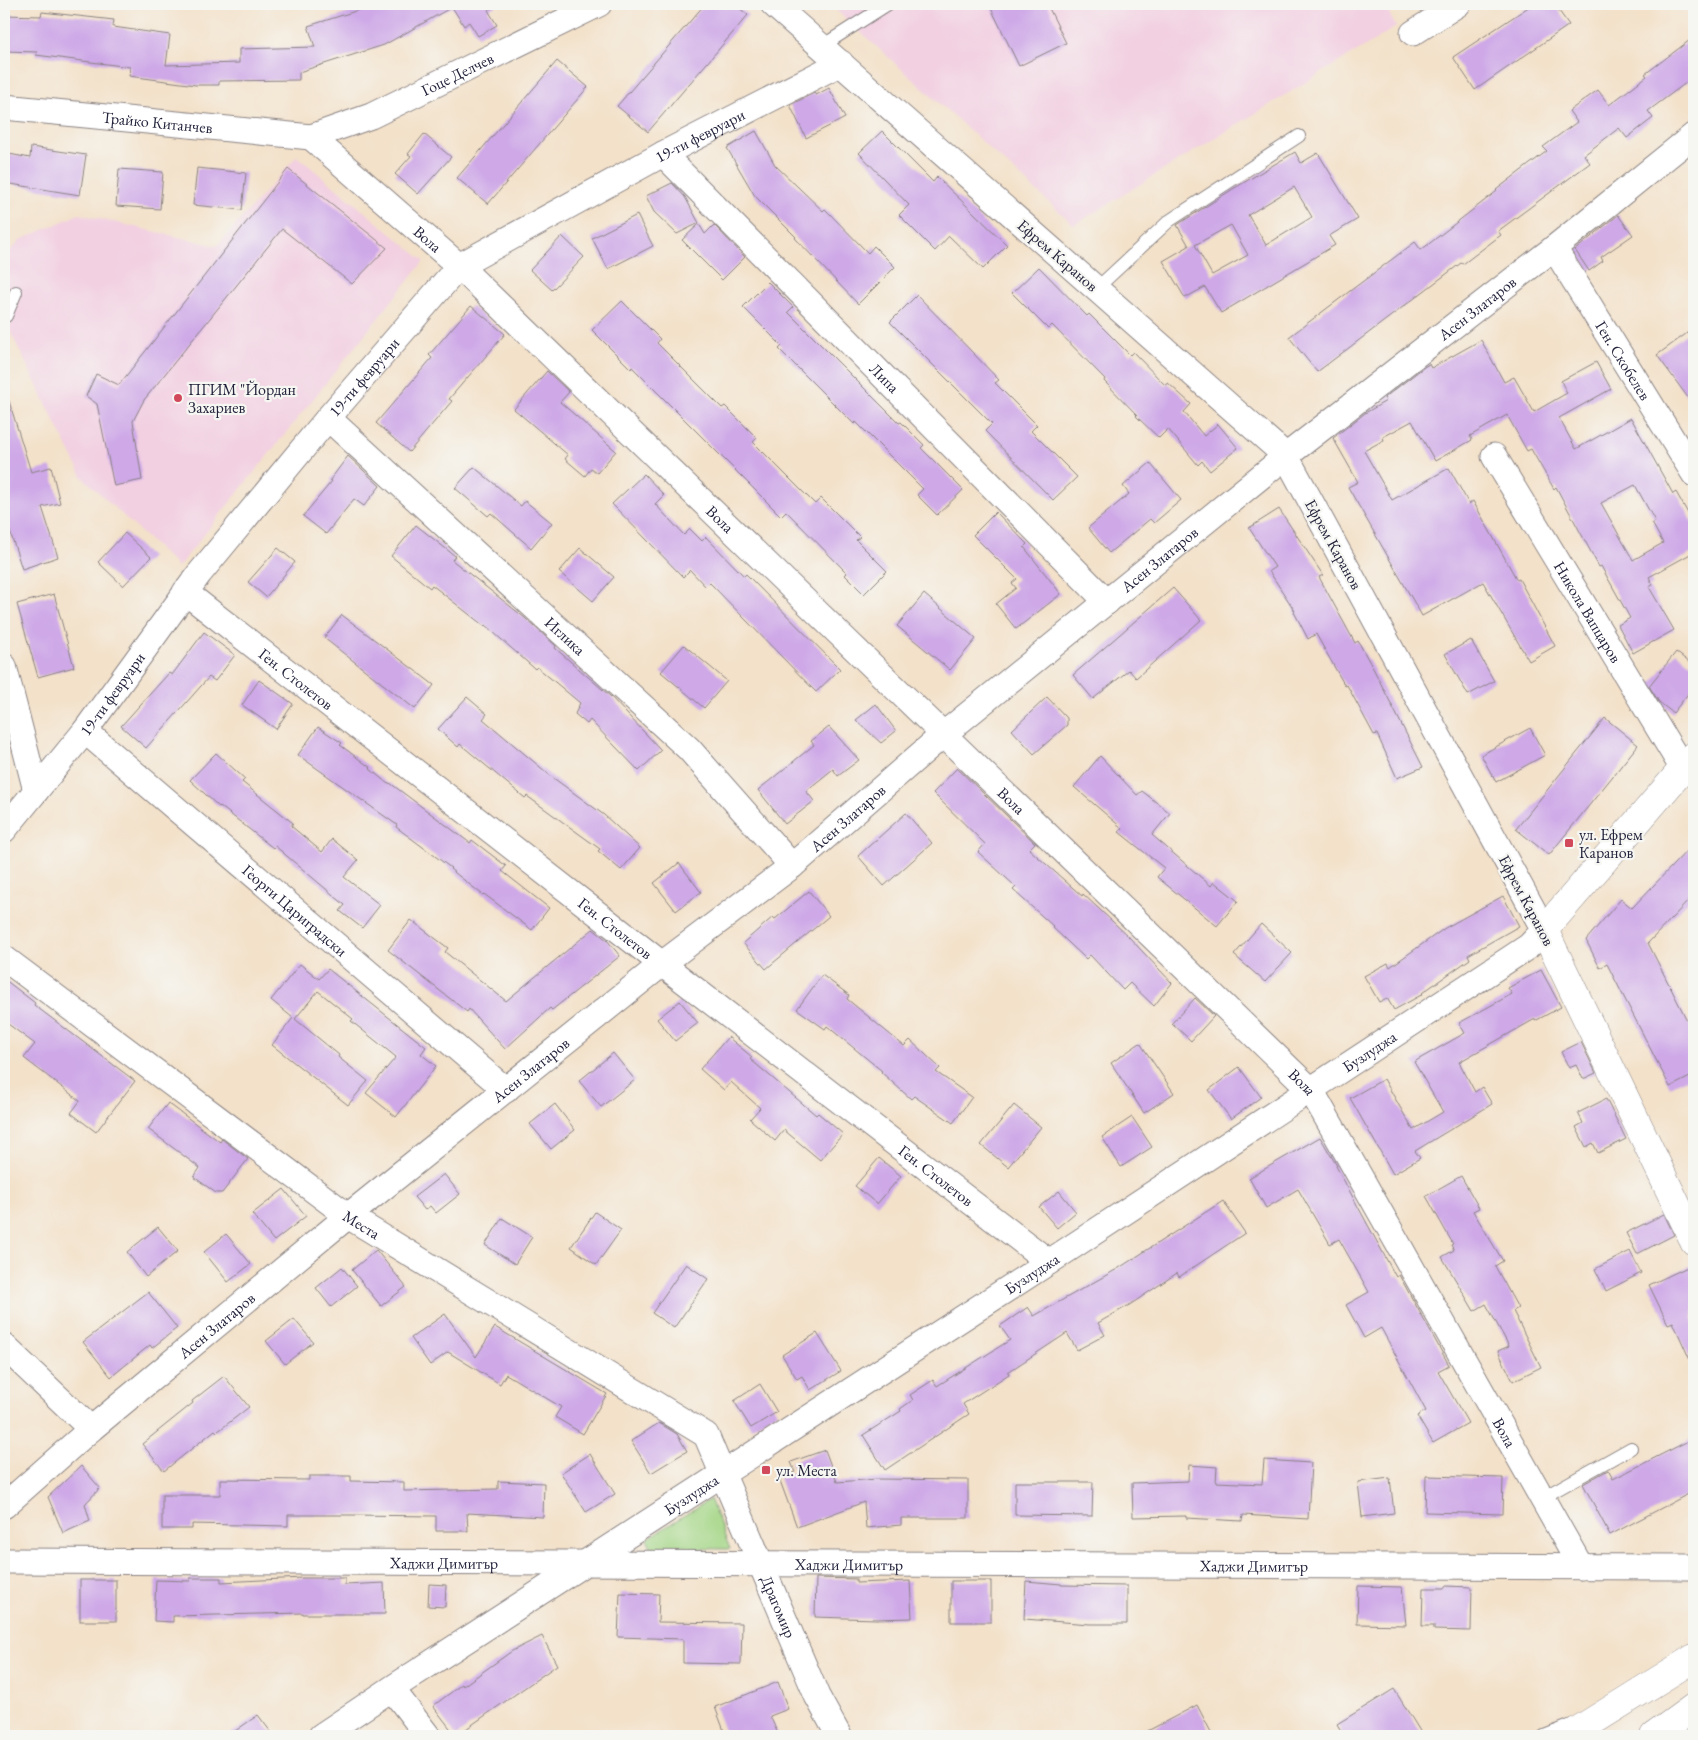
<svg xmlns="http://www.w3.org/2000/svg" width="1698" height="1740" viewBox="0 0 1698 1740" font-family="'EB Garamond',serif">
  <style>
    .built { fill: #f2cfe1 }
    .green { fill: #a4d686; stroke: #637c60 }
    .building { fill: #cea8e7; fill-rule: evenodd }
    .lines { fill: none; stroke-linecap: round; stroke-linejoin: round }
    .lane-casing { stroke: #8a8282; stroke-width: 14 }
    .street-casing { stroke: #8a8282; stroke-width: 27 }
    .secondary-casing { stroke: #8a8282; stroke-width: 29 }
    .lane { stroke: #fff; stroke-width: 12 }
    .street { stroke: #fff; stroke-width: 25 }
    .secondary { stroke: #fff; stroke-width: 28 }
    .poi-dot { fill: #d1495b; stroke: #f6f6f2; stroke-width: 2 }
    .labels { text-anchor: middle; stroke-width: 4.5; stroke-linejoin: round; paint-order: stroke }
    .street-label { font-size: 16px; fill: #22223b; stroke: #f6f6f2 }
    .poi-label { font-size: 16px; fill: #22223b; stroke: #f6f6f2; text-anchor: start }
  </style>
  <rect width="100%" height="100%" fill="#f6f6f2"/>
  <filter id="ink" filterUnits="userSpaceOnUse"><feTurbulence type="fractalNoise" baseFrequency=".02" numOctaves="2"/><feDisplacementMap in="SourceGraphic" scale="10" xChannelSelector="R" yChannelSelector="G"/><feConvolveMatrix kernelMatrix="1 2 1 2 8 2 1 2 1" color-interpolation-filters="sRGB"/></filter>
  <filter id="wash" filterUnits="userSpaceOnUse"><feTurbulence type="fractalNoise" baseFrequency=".0096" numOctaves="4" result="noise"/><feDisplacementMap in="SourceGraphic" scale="20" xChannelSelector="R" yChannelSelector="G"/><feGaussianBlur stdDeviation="1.12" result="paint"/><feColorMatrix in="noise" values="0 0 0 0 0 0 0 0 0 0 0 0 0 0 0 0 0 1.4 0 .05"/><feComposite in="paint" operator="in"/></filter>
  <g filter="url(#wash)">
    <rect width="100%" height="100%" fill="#f3e1c9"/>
    <g class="built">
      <path d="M849 4H1384L1396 27 1074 225 836 10Z"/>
      <path d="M297 156 424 261 178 567 83 478 4 319V258L20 240 79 214 217 246Z"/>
    </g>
    <path class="green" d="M710 1499 730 1549 652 1548 647 1539Z"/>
    <g id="blocks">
      <g class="building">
        <path d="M378 4H499L488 10 497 25 478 36 469 22 464 26 452 7 384 45 299 72V80L219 81V85H196L129 76 130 67 36 55 37 52 4 51V15L41 16 42 12 114 20 113 27 170 35 166 65 239 63V49L315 47 308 26Z"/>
        <path d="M705 4H734L748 15 648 132 617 106Z"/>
        <path d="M989 4H1047L1066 43 1019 66Z"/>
        <path d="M1533 4H1554L1569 25 1475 90 1453 57Z"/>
        <path d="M1694 37V77L1648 111 1653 118 1627 138 1619 128 1584 155 1590 163 1498 231 1501 235 1463 264 1461 263 1317 372 1289 337 1415 242 1421 250 1497 191 1496 190 1547 151 1543 147 1577 122 1569 111 1598 90 1609 105 1647 76 1645 74Z"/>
        <path d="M557 61 588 87 488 204 457 178Z"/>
        <path d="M829 88 845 118 806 138 790 105 814 93 816 95Z"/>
        <path d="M756 131 775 165 823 211 825 209 868 253 874 246 895 267 858 304 795 238 796 237 755 196 727 148Z"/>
        <path d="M882 131 933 182 937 177 1007 245 983 269 949 236 935 251 899 215 909 205 859 153Z"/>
        <path d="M424 134 451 157 418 194 395 174 411 156 408 154Z"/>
        <path d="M31 147 86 155 80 195 4 183V153L30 158Z"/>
        <path d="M1295 152 1301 163 1318 153 1358 219 1329 236 1335 245 1221 313 1205 287 1185 298 1163 261 1189 246 1177 225 1233 189ZM1294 187 1312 217 1266 245 1248 215ZM1231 225 1248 255 1212 275 1195 245Z"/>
        <path d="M197 168 246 173 242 210 193 205Z"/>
        <path d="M119 169 163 172 160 209 116 206Z"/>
        <path d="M288 169 387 248 352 284 282 229 144 400 133 421 142 480 114 486 97 404 86 396 96 374 119 385Z"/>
        <path d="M672 183 685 197 699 223 677 234 654 212 646 196Z"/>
        <path d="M637 215 653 246 608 269 592 238Z"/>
        <path d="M1618 215 1633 235 1601 257 1603 261 1589 271 1575 250Z"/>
        <path d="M699 224 705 234 714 225 745 257 722 280 682 240Z"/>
        <path d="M562 236 584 257 552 290 530 270Z"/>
        <path d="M1039 267 1087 316 1089 314 1130 355 1133 352 1165 385 1168 383 1191 404 1184 412 1204 436 1218 424 1238 448 1210 471 1202 461 1198 465 1168 429 1159 438 1136 416 1137 415 1104 381 1105 379 1052 325 1048 329 1012 293Z"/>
        <path d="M768 282 793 307 788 312 899 423 901 422 924 445 921 448 963 490 937 515 917 495 923 489 856 422 854 424 779 349 782 346 743 307Z"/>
        <path d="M917 295 999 380 995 383 1037 425 1031 431 1077 477 1053 500 985 431 992 424 890 322Z"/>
        <path d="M622 301 660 339 657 343 722 408 725 406 757 438 753 442 815 504 821 498 860 537 856 540 887 571 864 594 845 575 847 573 786 511 781 516 632 367 631 369 592 330Z"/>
        <path d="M471 306 505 334 449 399 452 401 409 452 376 423 432 358 429 355Z"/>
        <path d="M1694 328V406L1657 355Z"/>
        <path d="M1481 340 1504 382 1514 377 1534 412 1567 393 1561 381 1596 362 1611 389 1559 418 1576 449 1631 418 1673 494 1676 492 1694 524V552L1649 577 1653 585 1649 587 1674 630 1633 653 1618 625 1630 618 1601 566 1599 567 1556 487 1554 489 1531 449 1527 451 1507 415 1470 436 1472 440 1435 461 1412 421 1383 437 1384 440 1364 451 1392 500 1449 468 1469 504 1473 501 1517 580 1519 579 1555 646 1529 661 1483 582 1422 616 1348 487 1358 482 1333 438 1365 413 1386 401 1384 398 1424 367 1429 364 1431 368ZM1635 485 1655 521 1652 523 1663 543 1633 560 1601 503Z"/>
        <path d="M547 371 569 392 560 402 616 451 597 473 591 468 585 476 565 459 568 455 514 409Z"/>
        <path d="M8 398 31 472 51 467 60 503 42 507 58 557 22 569 4 513V399Z"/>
        <path d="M348 456 380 486 364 506 354 499 326 534 303 516 332 481 330 480Z"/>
        <path d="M1150 463 1181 500 1154 523 1150 519 1109 553 1088 528 1129 494 1123 486Z"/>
        <path d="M474 467 521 506 525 501 552 523 531 548 491 513 488 516 455 488Z"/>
        <path d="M644 474 664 495 655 504 684 535 690 529 702 541 706 537 744 576 746 574 840 669 816 692 710 583 706 587 690 570 683 577 612 504Z"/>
        <path d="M1279 509 1323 575 1319 577 1355 643 1358 641 1374 670 1423 767 1397 778 1377 734 1374 735 1347 685 1345 686 1316 634 1308 639 1294 612 1295 611 1269 571 1275 567 1249 528Z"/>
        <path d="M996 512 1027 544 1024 547 1061 594 1016 629 996 604 1016 588 1012 583 1017 579 973 535Z"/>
        <path d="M416 525 455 556 452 560 525 618 556 646 555 648 610 696 661 750 639 771 590 720 587 724 575 714 580 703 537 667 535 669 485 625 484 626 432 585 430 588 391 556Z"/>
        <path d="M125 533 151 557 123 586 98 562Z"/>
        <path d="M278 548 295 562 266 597 248 582Z"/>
        <path d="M580 548 614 577 593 601 559 572Z"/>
        <path d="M1173 588 1201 620 1136 678 1129 670 1093 699 1073 675Z"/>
        <path d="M54 594 74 667 38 677 17 604Z"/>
        <path d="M924 594 976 639 950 670 897 626Z"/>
        <path d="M342 615 434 685 415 709 324 638Z"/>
        <path d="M204 632 235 655 215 681 209 677 146 748 121 726 169 673 172 675Z"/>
        <path d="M1471 640 1494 681 1468 695 1445 654Z"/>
        <path d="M684 645 727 681 704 708 661 672Z"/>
        <path d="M1676 652 1694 666V686L1673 713 1659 702 1649 686Z"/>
        <path d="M259 680 293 704 276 729 242 705Z"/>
        <path d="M467 697 487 714 483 719 552 777 604 815 640 848 621 870 598 851 600 849 527 796 525 798 460 744 458 747 438 729Z"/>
        <path d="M1047 697 1067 718V725L1034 754 1012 730Z"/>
        <path d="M876 704 896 731 881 743 856 720Z"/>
        <path d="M1605 718 1638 745 1549 855 1516 829Z"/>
        <path d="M318 727 342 743 340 745 371 768 370 769 388 784 390 783 470 843 472 840 506 866 502 871 549 908 532 930 484 894 483 895 450 869 451 868 396 827 397 825 298 755Z"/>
        <path d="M829 727 859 760 838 776 833 769 806 791 814 801 785 824 758 790 814 745 811 741Z"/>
        <path d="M1530 728 1545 755 1496 782 1481 755Z"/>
        <path d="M216 753 245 779 242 782 293 823 291 826 322 852 332 839 358 860 344 877 380 905 362 928 340 911 345 905 275 846 273 848 220 806 219 807 190 780Z"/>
        <path d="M1100 756 1137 795 1142 791 1170 813 1152 835 1211 886 1214 882 1238 901 1217 926 1157 877 1164 868 1119 832 1122 828 1074 787Z"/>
        <path d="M957 768 1035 843 1029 849 1082 896 1083 894 1128 936 1172 983 1154 1006 1130 983 1123 990 1090 955 1086 959 1052 927 1053 926 1013 890 1016 887 978 852 985 844 933 793Z"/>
        <path d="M906 813 932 843 884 886 858 856Z"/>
        <path d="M1694 843V895L1648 943 1694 1034V1075L1670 1087 1607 964 1600 968 1586 940 1621 899 1632 908Z"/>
        <path d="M679 863 701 892 676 911 654 883Z"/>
        <path d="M809 891 829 916 766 969 743 943 773 917 775 919Z"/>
        <path d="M1503 896 1519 926 1468 955 1470 959 1422 993 1423 994 1394 1010 1387 998 1379 1002 1364 976 1388 963 1390 967 1445 928Z"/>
        <path d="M411 920 448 948 445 952 506 1001 593 929 607 940 620 956 552 1010 550 1008 505 1049 469 1009 467 1012 388 950Z"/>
        <path d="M1261 924 1292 953 1265 982 1234 955Z"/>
        <path d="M300 964 319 979 328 969 426 1047 421 1054 436 1066 396 1117 366 1093 396 1057 351 1021 353 1019 318 991 295 1019 339 1055 338 1057 368 1081 348 1105 272 1045 293 1018 271 1000Z"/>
        <path d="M1541 970 1561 1007 1535 1021V1019L1459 1062 1475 1092 1482 1087 1492 1104 1415 1151 1420 1158 1393 1174 1350 1098 1384 1079 1413 1130 1443 1112 1414 1062 1465 1033 1459 1023 1512 994 1508 988Z"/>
        <path d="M822 975 849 995 847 999 904 1046 910 1040 940 1068 936 1072 972 1097 953 1123 914 1096 911 1099 881 1072 882 1071 827 1026 825 1029 797 1009Z"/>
        <path d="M4 979 35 1003 34 1005 135 1081 96 1132 71 1113 80 1101 24 1058 35 1044 4 1021Z"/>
        <path d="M1195 998 1214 1016 1191 1041 1172 1023Z"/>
        <path d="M680 1001 698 1023 675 1041 657 1019Z"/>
        <path d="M728 1037 752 1057 750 1059 816 1115 818 1113 843 1134 820 1160 784 1130 775 1141 750 1119 760 1108 731 1082 724 1090 700 1069Z"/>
        <path d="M1581 1042 1596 1073 1583 1079 1576 1065 1569 1068 1561 1052Z"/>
        <path d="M1140 1043 1174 1093 1144 1113 1111 1063Z"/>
        <path d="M613 1053 635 1080 601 1107 579 1081Z"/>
        <path d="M1239 1067 1261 1097 1231 1119 1209 1090Z"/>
        <path d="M1606 1099 1626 1139 1598 1153 1593 1143 1586 1147 1576 1127 1583 1123 1578 1113Z"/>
        <path d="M168 1103 220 1142 222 1139 248 1159 222 1193H216L194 1177 200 1168 148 1129Z"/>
        <path d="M555 1104 575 1130 551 1149 530 1124Z"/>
        <path d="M1014 1105 1041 1127 1008 1167 981 1145Z"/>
        <path d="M1132 1117 1152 1147 1121 1167 1102 1137Z"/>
        <path d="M1320 1137 1337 1166H1336L1396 1277 1399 1275 1449 1365 1438 1371 1468 1423 1433 1443 1417 1416 1426 1411 1381 1328 1364 1338 1346 1305 1369 1292 1339 1239 1330 1244 1298 1189 1266 1208 1249 1178Z"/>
        <path d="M879 1158 901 1176 877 1204 855 1186Z"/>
        <path d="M444 1174 460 1194 436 1213 430 1206 425 1210 414 1197Z"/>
        <path d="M1461 1176 1479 1208 1473 1211 1503 1261 1495 1266 1518 1308 1513 1311 1541 1367 1513 1381 1498 1351 1509 1346 1486 1304 1474 1311 1442 1257 1454 1250 1451 1245 1453 1244 1426 1196Z"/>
        <path d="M284 1189 306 1216 274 1241 252 1214Z"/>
        <path d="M1059 1191 1076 1212 1057 1228 1039 1207Z"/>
        <path d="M1223 1201 1245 1233 1179 1277 1177 1273 1131 1304 1098 1323 1105 1335 1077 1350 1067 1333 1008 1372 1009 1374 963 1404 969 1414 885 1470 863 1435 901 1411 900 1409 913 1400 910 1395 933 1380 937 1386 1010 1340 1000 1326 1028 1307 1034 1316 1119 1268Z"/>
        <path d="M595 1212 621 1230 596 1265 571 1247Z"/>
        <path d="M1664 1214 1674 1235 1637 1254 1626 1233Z"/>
        <path d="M502 1218 532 1237 515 1264 485 1245Z"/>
        <path d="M158 1227 178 1251 146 1277 127 1252Z"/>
        <path d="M226 1234 251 1264 228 1282 204 1252Z"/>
        <path d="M376 1250 406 1287 381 1306 352 1270Z"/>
        <path d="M1630 1251 1641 1273 1606 1291 1595 1269Z"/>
        <path d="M686 1264 708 1279 674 1328 652 1313Z"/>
        <path d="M1694 1264V1369L1673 1322 1668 1324 1649 1285Z"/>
        <path d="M342 1267 357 1286 331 1307 316 1288Z"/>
        <path d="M148 1292 177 1328 152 1348 150 1345 111 1377 83 1342Z"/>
        <path d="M445 1314 476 1357 495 1327 607 1394 583 1434 555 1417 561 1407 506 1374 500 1384 448 1352 430 1365 411 1338Z"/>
        <path d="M294 1319 313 1342 285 1364 266 1341Z"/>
        <path d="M817 1333 841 1371 810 1390 802 1376 797 1379 782 1355Z"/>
        <path d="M224 1376 249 1407 217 1432 215 1430 164 1471 142 1444 193 1403 192 1401Z"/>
        <path d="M760 1384 777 1412 751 1428 734 1401Z"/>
        <path d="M659 1423 677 1434 687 1451 651 1473 631 1441Z"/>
        <path d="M1694 1438V1491L1610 1535 1583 1484 1608 1470 1613 1479Z"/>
        <path d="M825 1450 837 1482 877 1479 968 1480V1518H901V1525L866 1528 864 1502 797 1527 779 1478 795 1472 791 1462Z"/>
        <path d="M590 1454 615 1494 586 1512 561 1473Z"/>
        <path d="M1264 1460 1311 1463 1308 1519 1243 1515 1242 1521 1186 1518V1516L1133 1517 1132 1483 1188 1481 1189 1465 1217 1467 1216 1482 1262 1484Z"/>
        <path d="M81 1466 100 1488 85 1504 90 1521 63 1533 48 1497Z"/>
        <path d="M309 1476H351V1481L404 1482V1491L498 1489V1481L544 1483 543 1517 467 1513 468 1531H436V1516L350 1515H288V1526L192 1524V1529H162V1495H220V1479L309 1480Z"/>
        <path d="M1426 1476 1503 1478 1502 1514 1425 1512Z"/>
        <path d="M1390 1478 1394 1513 1362 1517 1358 1482Z"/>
        <path d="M1015 1482H1093L1092 1516 1015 1515Z"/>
        <path d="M190 1578H221V1582L303 1578H345V1585L384 1583 385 1614H303V1613L173 1616V1622L154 1621 156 1580 190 1581Z"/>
        <path d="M816 1578 856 1579V1583L910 1581 912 1618 876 1619 815 1617Z"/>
        <rect x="80" y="1580" width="36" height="41"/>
        <rect x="951" y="1581" width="40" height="41"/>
        <path d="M1026 1581 1061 1584V1585L1127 1586V1624H1090L1024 1619Z"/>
        <path d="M429 1584 446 1585 445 1607 428 1606Z"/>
        <path d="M1358 1586 1402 1587 1406 1625 1357 1624Z"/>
        <path d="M1445 1586 1472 1587 1471 1631 1434 1630V1626H1422L1423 1588H1445Z"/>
        <path d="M620 1593 659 1594 658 1622 742 1623 741 1664 683 1663V1639L618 1637Z"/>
        <path d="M542 1636 557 1665 456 1736 433 1706 462 1684 463 1686 512 1651Z"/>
        <path d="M778 1682 788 1709 770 1716 779 1736H726L715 1707Z"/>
        <path d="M1394 1689 1423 1736H1344L1337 1724Z"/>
        <path d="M1197 1705 1213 1736H1138Z"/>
        <path d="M258 1715 274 1736H228Z"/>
      </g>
    </g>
  </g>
  <g filter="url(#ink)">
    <use href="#blocks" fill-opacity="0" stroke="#8a8282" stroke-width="1"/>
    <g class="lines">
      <g class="lane-casing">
        <g id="lane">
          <path d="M822 46 888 4"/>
          <path d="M1096 289 1169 221 1299 136"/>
          <path d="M4 317 6 316 16 292"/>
          <path d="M1542 1498 1631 1448"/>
          <path d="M1544 1736 1572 1725"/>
        </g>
      </g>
      <g class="street-casing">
        <g id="street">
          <path d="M1413 33 1458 4"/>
          <path id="s1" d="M4 107 311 137 371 116 599 4"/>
          <path id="s2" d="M311 137 459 266 1311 1090 1581 1567"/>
          <path id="s3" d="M663 154 1107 602"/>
          <path id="s4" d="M1554 248 1694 474"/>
          <path id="s5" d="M328 418 689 749 792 866"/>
          <path id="s6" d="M1494 456 1683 769"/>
          <path id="s7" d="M185 592 662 964 1049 1262"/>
          <path d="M4 666 36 791"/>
          <path id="s8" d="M85 731 506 1090"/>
          <path id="s9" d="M4 830 85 731 199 574 328 418 459 266 663 154 841 63"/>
          <path id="s10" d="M4 958 348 1216 706 1435 817 1696 839 1736"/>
          <path d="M4 1346 91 1429"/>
          <path id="s11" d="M4 1506 91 1429 348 1216 662 964 792 866 944 734 1286 456 1554 248 1694 135"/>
          <path id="s12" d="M4 1561 1694 1567"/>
          <path d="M392 1689 428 1736"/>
          <path id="s13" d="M321 1736 394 1687 1049 1262 1529 946 1544 930 1286 456 773 4"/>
        </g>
      </g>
      <g class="secondary-casing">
        <g id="secondary">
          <path d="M1694 756 1544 930 1694 1241"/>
          <path d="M1569 1736 1694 1658"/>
          <path d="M1654 1736 1694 1707"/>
        </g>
      </g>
      <use href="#lane" class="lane"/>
      <use href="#street" class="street"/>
      <use href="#secondary" class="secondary"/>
    </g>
  </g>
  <g class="poi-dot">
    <circle cx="178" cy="398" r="5"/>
    <rect x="1564" y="838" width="10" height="10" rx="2.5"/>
    <rect x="761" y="1465" width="10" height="10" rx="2.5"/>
  </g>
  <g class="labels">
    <g class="street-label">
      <text dy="6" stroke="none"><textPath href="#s1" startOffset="468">Гоце Делчев</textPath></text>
      <text dy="6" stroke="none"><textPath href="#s1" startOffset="154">Трайко Китанчев</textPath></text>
      <text dy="6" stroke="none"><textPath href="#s9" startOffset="999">19-ти февруари</textPath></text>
      <text dy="6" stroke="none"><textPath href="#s2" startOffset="155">Вола</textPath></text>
      <text transform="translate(1058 255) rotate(41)" y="6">Ефрем Каранов</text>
      <text dy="6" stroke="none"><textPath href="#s11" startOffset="1899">Асен Златаров</textPath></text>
      <text dy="6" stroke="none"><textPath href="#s4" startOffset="132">Ген. Скобелев</textPath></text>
      <text dy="6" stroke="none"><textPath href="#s9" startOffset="579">19-ти февруари</textPath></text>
      <text dy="6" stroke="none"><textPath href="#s3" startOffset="315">Липа</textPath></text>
      <text dy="6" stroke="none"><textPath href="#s2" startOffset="560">Вола</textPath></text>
      <text transform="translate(1334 544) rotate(61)" y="6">Ефрем Каранов</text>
      <text dy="6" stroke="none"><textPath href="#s11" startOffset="1494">Асен Златаров</textPath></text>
      <text dy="6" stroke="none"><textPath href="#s6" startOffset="182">Никола Вапцаров</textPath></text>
      <text dy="6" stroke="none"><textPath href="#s5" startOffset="322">Иглика</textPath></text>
      <text dy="6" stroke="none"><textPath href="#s7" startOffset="141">Ген. Столетов</textPath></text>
      <text dy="6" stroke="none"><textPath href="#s9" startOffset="174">19-ти февруари</textPath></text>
      <text dy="6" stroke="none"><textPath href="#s2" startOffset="965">Вола</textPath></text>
      <text dy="6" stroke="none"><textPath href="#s11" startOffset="1089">Асен Златаров</textPath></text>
      <text transform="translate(1527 900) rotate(62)" y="6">Ефрем Каранов</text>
      <text dy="6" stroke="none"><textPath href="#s8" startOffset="276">Георги Цариградски</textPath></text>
      <text dy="6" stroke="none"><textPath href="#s7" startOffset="546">Ген. Столетов</textPath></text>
      <text dy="6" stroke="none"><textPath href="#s13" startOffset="1252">Бузлуджа</textPath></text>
      <text dy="6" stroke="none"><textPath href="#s11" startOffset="684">Асен Златаров</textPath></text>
      <text dy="6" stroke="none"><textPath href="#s2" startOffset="1370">Вола</textPath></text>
      <text dy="6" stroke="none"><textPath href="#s7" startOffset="951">Ген. Столетов</textPath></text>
      <text dy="6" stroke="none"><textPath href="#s10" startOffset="446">Места</textPath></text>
      <text dy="6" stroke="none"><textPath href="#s13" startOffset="848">Бузлуджа</textPath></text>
      <text dy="6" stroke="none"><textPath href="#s11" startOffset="279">Асен Златаров</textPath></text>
      <text dy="6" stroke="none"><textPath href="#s2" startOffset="1775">Вола</textPath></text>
      <text dy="6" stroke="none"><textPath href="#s13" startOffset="442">Бузлуджа</textPath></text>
      <text dy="6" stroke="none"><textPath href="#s12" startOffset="440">Хаджи Димитър</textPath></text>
      <text dy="6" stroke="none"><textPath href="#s12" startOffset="845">Хаджи Димитър</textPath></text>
      <text dy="6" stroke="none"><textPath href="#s12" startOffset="1250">Хаджи Димитър</textPath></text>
      <text dy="6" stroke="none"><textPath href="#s10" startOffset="1036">Драгомир</textPath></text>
    </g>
    <g class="poi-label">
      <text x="188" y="395">ПГИМ "Йордан<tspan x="188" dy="18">Захариев</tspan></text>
      <text x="1579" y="840">ул. Ефрем<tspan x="1579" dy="18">Каранов</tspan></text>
      <text x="776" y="1476">ул. Места</text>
    </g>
  </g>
  <rect width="1698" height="1740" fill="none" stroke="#f6f6f2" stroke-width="20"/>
</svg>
